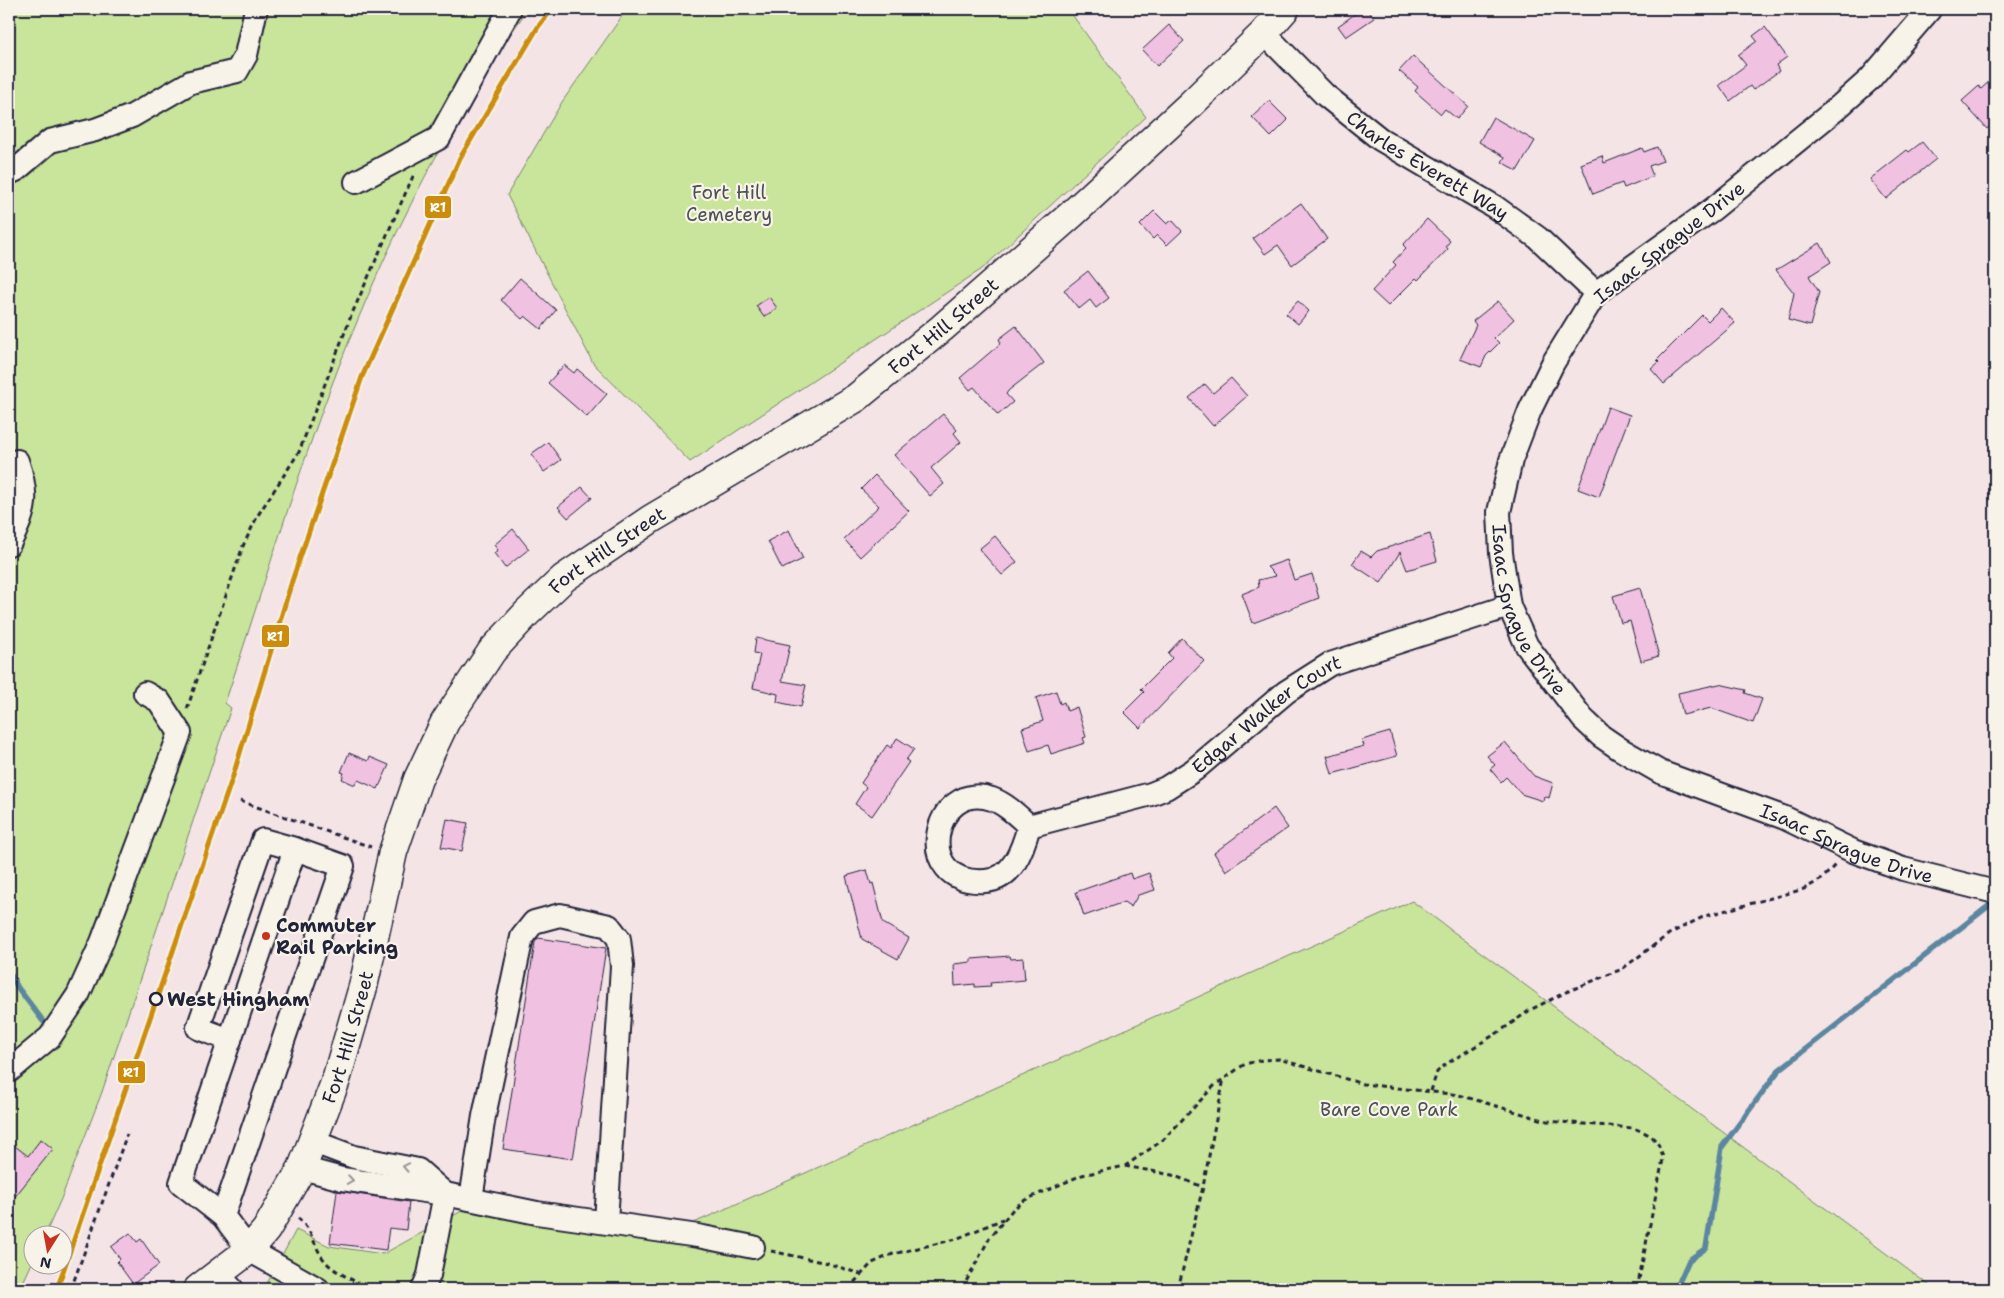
<svg xmlns="http://www.w3.org/2000/svg" width="2004" height="1298" viewBox="0 0 2004 1298" font-family="'Shantell Sans',sans-serif">
  <style>
    .green { fill: #c9e49b; stroke: #76836b }
    .lines { fill: none; stroke-linecap: round; stroke-linejoin: round }
    .stream { stroke: #5c86a0; stroke-width: 5.5 }
    .building { fill: #f1c1e2; stroke: #22223b }
    .minor-casing { stroke: #22223b; stroke-width: 26 }
    .major-casing { stroke: #22223b; stroke-width: 31 }
    .path { stroke: #22223b; stroke-width: 3; stroke-dasharray: 5 4; stroke-linecap: butt }
    .minor { stroke: #f7f3e8; stroke-width: 22 }
    .major { stroke: #f7f3e8; stroke-width: 28 }
    .rail-1-casing { stroke: #f7f3e8; stroke-width: 9 }
    .rail-1 { stroke: #cc8c0c; stroke-width: 5 }
    .oneway { stroke: #97959a }
    .poi-dot { fill: #c8321e; stroke: #f7f3e8; stroke-width: 2 }
    .stop-dot { fill: #f7f3e8; stroke: #22223b; stroke-width: 2.5 }
    .labels { text-anchor: middle; stroke-width: 4.5; stroke-linejoin: round; paint-order: stroke }
    .street-label { font-size: 19px; fill: #22223b; stroke: #f7f3e8 }
    .park-label { font-size: 19px; fill: #4c5253; stroke: #f7f3e8 }
    .poi-label { font-size: 19px; font-weight: bold; fill: #22223b; stroke: #f7f3e8; text-anchor: start }
    .stop-label { font-size: 19px; font-weight: bold; fill: #22223b; stroke: #f7f3e8; text-anchor: start }
    .line-badge { stroke: #f7f3e8; stroke-width: 2 }
    .badge-label { font-size: 14px; text-anchor: middle; font-weight: bold; fill: #fff }
  </style>
  <rect width="100%" height="100%" fill="#f5e4e6"/>
  <filter id="ink" filterUnits="userSpaceOnUse"><feTurbulence type="fractalNoise" baseFrequency=".02" numOctaves="2"/><feDisplacementMap in="SourceGraphic" scale="10" xChannelSelector="R" yChannelSelector="G"/><feConvolveMatrix kernelMatrix="1 2 1 2 8 2 1 2 1" color-interpolation-filters="sRGB"/></filter>
  <g filter="url(#ink)">
    <g class="green">
      <path d="M9 9H528C460 105 404 209 359 317 306 442 268 574 225 703L231 708 102 1092 61 1199 45 1235 32 1236V1263L20 1289H9Z"/>
      <path d="M627 9H1068L1146 117 982 269 690 462 593 363 507 195 562 102Z"/>
      <path d="M1412 901 1934 1289H264L296 1230 329 1246 383 1254 491 1195 676 1231Z"/>
    </g>
    <g class="lines">
      <g class="stream">
        <path d="M9 971 18 988 43 1021"/>
        <path d="M1676 1289 1689 1260 1706 1248 1722 1147 1779 1070 1995 901"/>
      </g>
    </g>
    <g class="building">
      <path d="M1362 9H1367L1374 18 1346 37 1338 26Z"/>
      <path d="M1169 25 1184 41 1157 66 1142 50Z"/>
      <path d="M1765 27 1787 57 1776 65 1779 71 1753 90 1750 86 1730 101 1719 85 1746 65 1738 55 1757 41 1753 36Z"/>
      <path d="M1413 56 1468 106 1457 119 1445 109 1441 114 1415 91 1418 87 1399 71Z"/>
      <path d="M1995 76V121L1987 129 1962 101 1979 86 1981 89Z"/>
      <path d="M1269 101 1288 120 1271 137 1252 117Z"/>
      <path d="M1493 117 1535 141 1517 171 1502 162 1505 157 1479 142Z"/>
      <path d="M1922 142 1936 159 1886 199 1870 179 1907 150 1909 152Z"/>
      <path d="M1657 147 1663 161 1649 166 1653 176 1624 188 1622 183 1593 194 1581 164 1602 156 1604 163 1642 148 1644 152Z"/>
      <path d="M1301 203 1327 239 1292 265 1278 245 1265 254 1253 238Z"/>
      <path d="M1154 211 1167 224 1172 220 1182 231 1167 245 1157 235 1153 239 1140 225Z"/>
      <path d="M1427 219 1450 241 1446 246 1448 249 1418 280 1416 278 1388 306 1372 291 1396 265 1393 262 1406 248 1403 245Z"/>
      <path d="M1820 243 1831 262 1809 276 1819 292 1810 326 1788 320 1794 293 1776 270Z"/>
      <path d="M1088 271 1109 298 1096 308 1090 300 1079 309 1064 290Z"/>
      <path d="M520 278 556 310 541 329 525 316 522 319 501 300Z"/>
      <path d="M769 297 777 308 764 317 756 306Z"/>
      <path d="M1298 301 1309 311 1298 324 1286 314Z"/>
      <path d="M1498 301 1514 319 1494 338 1499 343 1486 356 1481 367 1460 359 1476 325 1473 321Z"/>
      <path d="M1721 308 1735 323 1664 384 1651 369 1659 362 1657 360 1702 315 1708 321Z"/>
      <path d="M1016 326 1044 363 1009 390 1006 394 1013 402 998 415 974 387 970 390 960 378 1001 343 999 339Z"/>
      <path d="M564 365 574 373 577 369 607 394 587 417 548 383Z"/>
      <path d="M1231 378 1247 396 1213 426 1189 398 1205 384 1213 393Z"/>
      <path d="M1608 407 1630 415 1599 497 1578 489Z"/>
      <path d="M943 414 957 430 954 433 961 442 931 468 944 484 930 496 894 455Z"/>
      <path d="M548 442 561 460 544 472 531 454Z"/>
      <path d="M875 475 909 511 860 557 844 539 879 506 861 489Z"/>
      <path d="M582 487 592 498 568 518 558 507Z"/>
      <path d="M513 529 529 549 505 568 494 553 498 550 494 545Z"/>
      <path d="M789 530 803 559 782 569 768 541Z"/>
      <path d="M1430 534 1437 561 1407 570 1400 552 1381 583 1352 564 1361 551 1371 557 1377 551Z"/>
      <path d="M995 536 1017 562 1002 575 979 549Z"/>
      <path d="M1287 560 1294 580 1312 574 1319 598 1253 623 1242 594 1259 587 1258 580 1276 576 1267 567Z"/>
      <path d="M1640 588 1659 656 1641 661 1630 621 1621 623 1613 596Z"/>
      <path d="M756 638 790 645 782 681 806 685 801 707 777 702 778 694 753 688 760 654 754 653Z"/>
      <path d="M1182 638 1204 661 1140 728 1124 712 1144 692 1141 689 1172 658 1168 653Z"/>
      <path d="M1719 684 1746 690 1745 693 1762 699 1753 723 1711 708 1683 715 1678 693Z"/>
      <path d="M1056 691 1060 704 1064 702 1067 711 1077 707 1086 737 1083 738 1085 743 1051 754 1048 745 1029 751 1022 728 1043 721 1036 698Z"/>
      <path d="M1390 732 1397 756 1332 774 1327 756 1364 746 1362 740Z"/>
      <path d="M897 738 914 749 906 760 909 762 872 816 855 804 866 787 861 783 887 745 891 748Z"/>
      <path d="M1505 742 1534 776 1553 783 1549 798 1544 796 1543 801 1521 794 1506 777 1501 782 1490 769 1495 765 1487 756Z"/>
      <path d="M349 753 368 761 370 757 389 765 378 789 358 780 355 785 342 779 344 773 341 772Z"/>
      <path d="M1274 808 1288 828 1226 871 1214 853Z"/>
      <path d="M447 819 468 823 462 851 441 847Z"/>
      <path d="M867 870 871 884 873 883 883 923 909 938 898 959 862 939 846 876Z"/>
      <path d="M1130 873 1132 879 1149 873 1155 890 1138 895 1131 907 1124 902 1084 916 1076 892Z"/>
      <path d="M538 938 606 948 573 1159 503 1149 535 942Z"/>
      <path d="M1010 956 1011 959 1023 958 1025 980 990 983 991 986 975 987V984L955 986 954 964 971 962V959Z"/>
      <path d="M41 1139 53 1149 9 1204V1154L15 1146 28 1156Z"/>
      <path d="M337 1191 409 1202 406 1230 389 1228 386 1250 330 1243Z"/>
      <path d="M130 1233 137 1242 141 1239 159 1265 133 1284 117 1262 120 1259 111 1247Z"/>
    </g>
    <g class="lines">
      <g class="minor-casing">
        <g id="minor">
          <path id="s1" d="M1930 9 1870 79 1834 111 1713 209 1596 293 1553 363 1530 410 1511 460 1499 512 1501 553 1509 606 1527 646 1583 719 1601 736 1620 749 1660 772 1785 818 1853 851 1903 869 1995 892"/>
          <path id="s2" d="M1264 33 1325 95 1380 139 1495 207 1538 238 1596 293"/>
          <path d="M9 173 16 170 50 141 95 130 132 116 191 82 237 71 246 55 256 9"/>
          <path d="M356 182 439 138 510 9"/>
          <path d="M9 544C26 513 29 495 17 461"/>
          <path id="s3" d="M1029 826C1023 848 1013 880 985 881 910 886 933 779 992 799 1006 804 1018 816 1029 826L1151 794 1166 788 1194 770 1286 692 1330 664 1509 606"/>
          <path d="M230 1040 198 1028 263 840 295 849"/>
          <path d="M9 1071 50 1037 78 995 102 942 180 733 159 701 145 693"/>
          <path d="M314 1142 354 1157 418 1170 445 1194"/>
          <path d="M302 1168 342 1179 445 1194 537 1213 698 1236 753 1247"/>
          <path d="M471 1199 484 1116 522 937 534 922 560 915 609 926 619 939 622 966 606 1222"/>
          <path d="M223 1216 343 866 295 849 181 1183 223 1216 249 1250 318 1289"/>
          <path d="M219 1275 232 1289"/>
          <path d="M423 1289 429 1275 445 1194"/>
        </g>
      </g>
      <g class="major-casing">
        <g id="major">
          <path id="s4" d="M198 1289 249 1250 266 1230 302 1168 336 1080 363 987 393 852 418 779 445 722 492 651 527 613 564 578 651 519 856 398 942 328 1072 214 1189 106 1264 33 1285 9"/>
        </g>
      </g>
      <g class="path">
        <path d="M187 709 243 546 258 515 299 452 351 316 414 174"/>
        <path d="M240 801 371 847"/>
        <path d="M1431 1091 1437 1072 1446 1064 1499 1032 1530 1010 1566 992 1622 969 1669 934 1705 916 1804 889 1822 879 1835 865"/>
        <path d="M1125 1166 1172 1175 1203 1187"/>
        <path d="M298 1218C314 1232 313 1246 325 1261 335 1273 356 1281 369 1289"/>
        <path d="M771 1251 827 1263 860 1274"/>
        <path d="M71 1289 127 1134"/>
        <path d="M848 1289 872 1263 893 1254 956 1239 1003 1219"/>
        <path d="M962 1289 989 1239 1013 1209 1025 1200 1082 1175 1125 1166 1163 1140 1215 1085 1245 1064 1262 1060 1279 1059 1363 1084 1459 1095 1547 1121 1633 1128C1651 1134 1660 1140 1663 1159L1637 1289"/>
        <path d="M1178 1289 1203 1187 1224 1078"/>
      </g>
      <use href="#minor" class="minor"/>
      <use href="#major" class="major"/>
      <g class="rail-1-casing">
        <path id="rail-1" d="M57 1289 233 776 292 581 362 377 460 158 538 27 552 9"/>
      </g>
      <use href="#rail-1" class="rail-1"/>
    </g>
    <defs><path id="oneway-chevron" d="M-2-3.5L2.5 0L-2 3.5" fill="none" stroke-width="1.6" stroke-linecap="round" stroke-linejoin="round" transform="scale(1.25)"/></defs>
    <g class="oneway">
      <use href="#oneway-chevron" transform="translate(406 1167) rotate(-169)"/>
      <use href="#oneway-chevron" transform="translate(350 1180) rotate(9)"/>
    </g>
  </g>
  <circle class="poi-dot" cx="266" cy="936" r="5"/>
  <circle class="stop-dot" cx="156" cy="999" r="6"/>
  <g class="labels">
    <g class="street-label">
      <text dy="7" stroke="none"><textPath href="#s2" startOffset="212">Charles Everett Way</textPath></text>
      <text transform="translate(1669 242) rotate(-38)" y="7">Isaac Sprague Drive</text>
      <text dy="7" stroke="none"><textPath href="#s4" startOffset="1276">Fort Hill Street</textPath></text>
      <text dy="7" stroke="none"><textPath href="#s4" startOffset="871">Fort Hill Street</textPath></text>
      <text dy="7" stroke="none"><textPath href="#s1" startOffset="786">Isaac Sprague Drive</textPath></text>
      <text dy="7" stroke="none"><textPath href="#s3" startOffset="541">Edgar Walker Court</textPath></text>
      <text dy="7" stroke="none"><textPath href="#s1" startOffset="1206">Isaac Sprague Drive</textPath></text>
      <text dy="7" stroke="none"><textPath href="#s4" startOffset="301">Fort Hill Street</textPath></text>
    </g>
    <g class="park-label">
      <text x="729" y="199">Fort Hill<tspan x="729" dy="22">Cemetery</tspan></text>
      <text x="1389" y="1116">Bare Cove Park</text>
    </g>
    <g class="poi-label">
      <text x="276" y="932">Commuter<tspan x="276" dy="22">Rail Parking</tspan></text>
    </g>
    <g class="stop-label">
      <text x="167" y="1006">West Hingham</text>
    </g>
  </g>
  <g class="line-badge">
    <rect x="424" y="195" width="28" height="24" rx="5" fill="#cc8c0c"/>
    <rect x="261" y="624" width="29" height="24" rx="5" fill="#cc8c0c"/>
    <rect x="117" y="1060" width="29" height="24" rx="5" fill="#cc8c0c"/>
  </g>
  <g class="badge-label">
    <text x="438" y="212">R1</text>
    <text x="275" y="641">R1</text>
    <text x="131" y="1077">R1</text>
  </g>
  <rect width="2004" height="1298" fill="none" stroke="#f7f3e8" stroke-width="30"/>
  <rect x="15" y="15" width="1974" height="1268" fill="none" stroke="#22223b" stroke-width="2" filter="url(#ink)"/>
  <g transform="translate(48 1250) rotate(191)"><circle r="24" fill="#f7f3e8" stroke="#a29fa3"/>
  <path d="M0-4L9 19L0 12L-9 19Z" fill="#c8321e"/>
  <text y="-8" font-size="14" font-weight="bold" text-anchor="middle" fill="#22223b">N</text>
  </g>
</svg>
